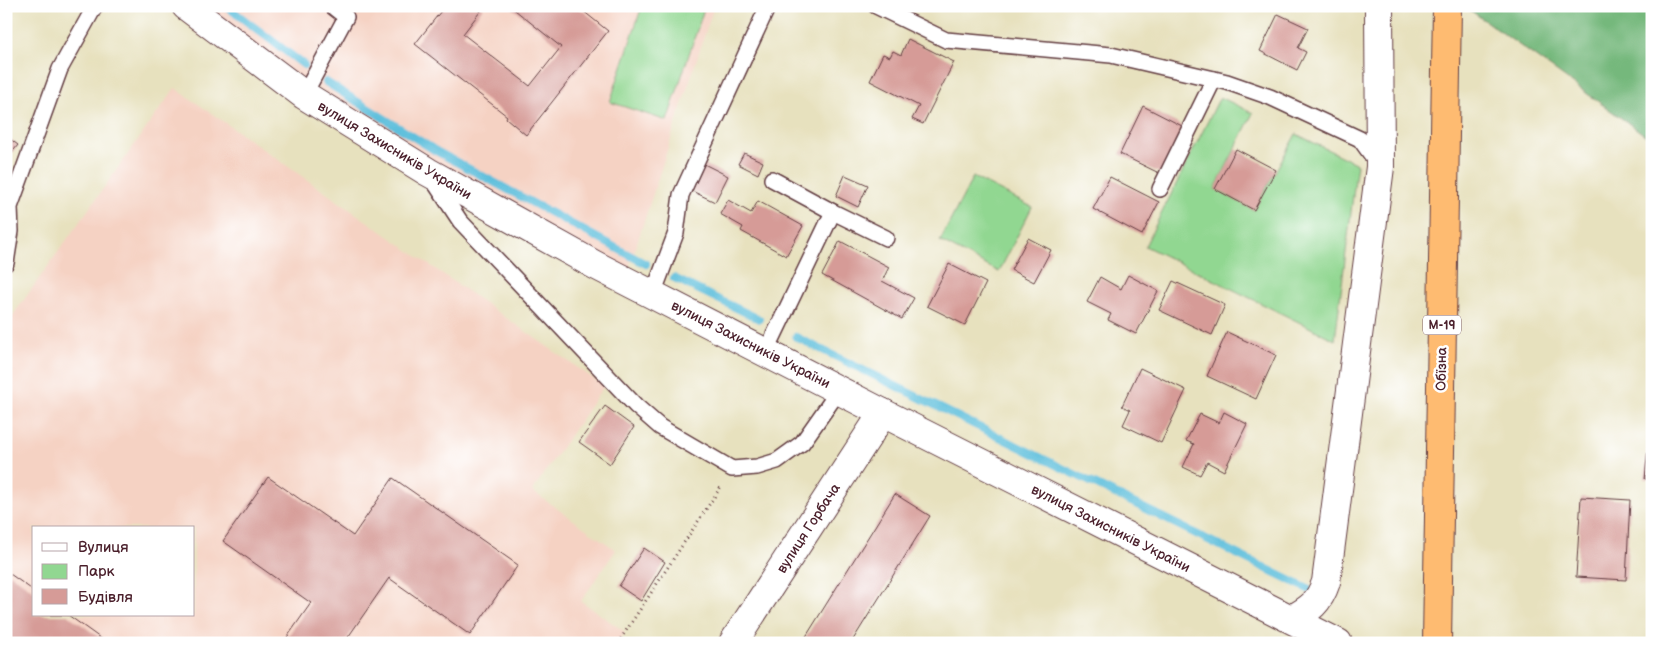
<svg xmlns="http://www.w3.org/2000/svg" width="1658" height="649" viewBox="0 0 1658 649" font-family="'Balsamiq Sans',sans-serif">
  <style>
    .built { fill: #f5d2c3; fill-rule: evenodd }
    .green { fill: #91d791; stroke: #6e7b5e }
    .forest { fill: #74b87b; stroke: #5f6c53 }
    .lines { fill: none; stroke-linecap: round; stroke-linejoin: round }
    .stream { stroke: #5ebfdc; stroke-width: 8 }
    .building { fill: #d69b97 }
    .service-casing { stroke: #623c41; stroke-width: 18 }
    .minor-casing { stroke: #623c41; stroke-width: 30 }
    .tertiary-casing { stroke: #623c41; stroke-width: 30 }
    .trunk-casing { stroke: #623c41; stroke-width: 30 }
    .path { stroke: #623c41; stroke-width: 3; stroke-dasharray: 1 4; stroke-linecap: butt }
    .service { stroke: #fff; stroke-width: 15 }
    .minor { stroke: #fff; stroke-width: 28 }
    .tertiary { stroke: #fff; stroke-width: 28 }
    .trunk { stroke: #febb71; stroke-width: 28 }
    .labels { text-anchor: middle; stroke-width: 5; stroke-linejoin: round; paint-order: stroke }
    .shield { fill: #fff; stroke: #80626b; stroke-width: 1 }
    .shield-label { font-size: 12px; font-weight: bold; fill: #4a1f2b }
    .street-label { font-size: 14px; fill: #4a1f2b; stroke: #fff }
  </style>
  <rect width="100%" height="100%" fill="#fff"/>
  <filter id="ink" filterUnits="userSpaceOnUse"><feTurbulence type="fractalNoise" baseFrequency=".02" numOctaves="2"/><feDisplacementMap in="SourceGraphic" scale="10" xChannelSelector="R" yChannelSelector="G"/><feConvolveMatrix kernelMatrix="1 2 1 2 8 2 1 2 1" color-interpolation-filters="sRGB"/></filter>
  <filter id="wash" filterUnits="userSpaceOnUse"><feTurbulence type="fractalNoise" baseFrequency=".0096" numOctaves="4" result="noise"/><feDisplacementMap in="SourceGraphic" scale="20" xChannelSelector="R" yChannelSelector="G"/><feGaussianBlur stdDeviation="1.12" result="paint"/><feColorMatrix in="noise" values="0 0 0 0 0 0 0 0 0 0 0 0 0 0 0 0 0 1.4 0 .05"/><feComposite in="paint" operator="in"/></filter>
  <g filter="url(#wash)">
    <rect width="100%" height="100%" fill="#e7e1be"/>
    <g class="built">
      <path d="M186 6H714L625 280Z"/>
      <path d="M175 88 604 386 532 491 616 550 581 601 625 632 618 643H6V325ZM34 528H194V615H34Z"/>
    </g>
    <g class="green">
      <path d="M642 6H705L667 121 610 102Z"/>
      <path d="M1220 97 1253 113 1215 189 1254 210 1296 134 1357 164 1335 340 1145 246Z"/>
      <path d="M973 177 1032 207 999 272 940 241Z"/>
    </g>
    <path class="forest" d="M1470 6H1652V140L1470 10Z"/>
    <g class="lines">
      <g class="stream">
        <path d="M229 8 304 65"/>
        <path d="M326 82 436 151 646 264"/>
        <path d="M674 278 759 319"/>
        <path d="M796 337 1310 590"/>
      </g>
    </g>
    <g id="blocks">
      <g class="building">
        <path d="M445 6H481L483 8 463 34 530 86 561 47 510 6H577L608 31 526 135 506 118 507 116 415 44Z"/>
        <path d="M1278 14 1308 28 1298 48 1306 52 1297 70 1260 51Z"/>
        <path d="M908 39 954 62 923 124 912 119 919 106 870 81 883 54 890 57 893 51 901 55Z"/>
        <path d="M1143 106 1184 127 1161 174 1120 154Z"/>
        <path d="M6 136 18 145 6 160Z"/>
        <path d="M1236 149 1276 170 1254 210 1215 189Z"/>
        <path d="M744 153 763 162 758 174 738 164Z"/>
        <path d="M704 164 728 176 715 202 692 191Z"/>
        <path d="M845 175 868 185 858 207 836 196Z"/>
        <path d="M1110 177 1159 202 1142 235 1093 209Z"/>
        <path d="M728 200 751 213 758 201 803 226 786 256 741 231 743 227 720 214Z"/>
        <path d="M1028 238 1051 250 1034 282 1011 270Z"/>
        <path d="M840 241 889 267 882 281 914 298 902 319 822 275Z"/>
        <path d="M949 264 986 283 965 325 927 306Z"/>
        <path d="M1128 275 1158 291 1136 334 1108 320 1111 314 1087 302 1100 277 1121 289Z"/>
        <path d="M1173 281 1225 305 1212 335 1159 310Z"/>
        <path d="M1227 332 1276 355 1256 399 1207 376Z"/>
        <path d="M1140 368 1186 390 1161 443 1123 425 1130 410 1122 406Z"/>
        <path d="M605 406 634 427 610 464 579 442Z"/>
        <path d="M1224 412 1247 424 1224 471 1207 462 1200 475 1183 467 1194 444 1186 441 1200 414 1219 423Z"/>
        <path d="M1648 447 1652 448V479H1645Z"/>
        <path d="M268 477 353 536 393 478 518 565 470 635 389 578 344 643H283L311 603 223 541Z"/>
        <path d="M895 494 930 516 851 643H802Z"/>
        <path d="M1581 497 1630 500 1626 580 1576 577Z"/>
        <path d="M644 548 665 562 641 601 619 586Z"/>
        <path d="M10 574 34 591V615H68L107 643H6V580Z"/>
      </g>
    </g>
  </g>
  <g filter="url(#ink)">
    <use href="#blocks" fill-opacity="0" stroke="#623c41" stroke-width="1"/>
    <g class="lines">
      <g class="service-casing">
        <g id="service">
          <path d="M876 6 946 40 1111 55 1227 82 1270 97 1360 139 1378 164"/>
          <path d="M304 95 346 17 332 6"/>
          <path d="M433 180 460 221 636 406 660 427 732 469 757 467 777 461 802 443 840 389"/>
          <path d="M1160 189 1214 79"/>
          <path d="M833 212 886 238"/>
          <path d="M6 263 11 231 10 207 60 69 95 6"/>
          <path d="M653 294 676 233 681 195 768 6"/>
          <path d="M766 352 833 212 772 179"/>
        </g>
      </g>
      <g class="minor-casing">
        <g id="minor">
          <path d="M1292 619C1310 609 1319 603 1326 582L1380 167 1379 6"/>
          <path d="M733 643 883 413"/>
        </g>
      </g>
      <g class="tertiary-casing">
        <path id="tertiary" d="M186 6 304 95 428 172 595 265 883 413 1338 643"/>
      </g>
      <g class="trunk-casing">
        <path id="trunk" d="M1437 643 1447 6"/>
      </g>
      <path class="path" d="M618 643 722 485"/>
      <use href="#service" class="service"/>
      <use href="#minor" class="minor"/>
      <use href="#tertiary" class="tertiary"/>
      <use href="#trunk" class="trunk"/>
    </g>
  </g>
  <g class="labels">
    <rect class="shield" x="1423" y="315.5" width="38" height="19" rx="4"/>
    <g class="shield-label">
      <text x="1442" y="329">М-19</text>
    </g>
    <g class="street-label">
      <text transform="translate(395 150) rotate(31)" y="5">вулиця Захисників України</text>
      <text transform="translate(751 344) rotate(27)" y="5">вулиця Захисників України</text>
      <text transform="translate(1441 369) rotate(-89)" y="5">Обїзна</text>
      <text transform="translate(808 528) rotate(-57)" y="5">вулиця Горбача</text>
      <text transform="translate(1111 528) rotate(27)" y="5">вулиця Захисників України</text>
    </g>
  </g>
  <rect width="1658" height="649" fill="none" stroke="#fff" stroke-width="25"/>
  <rect x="32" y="526" width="162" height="90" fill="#ffffff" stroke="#b7a5aa"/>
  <rect x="42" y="543" width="25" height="8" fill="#ffffff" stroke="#b7a5aa"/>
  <text x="78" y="552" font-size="15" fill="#4a1f2b">Вулиця</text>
  <rect x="42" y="564" width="25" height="15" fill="#91d791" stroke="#b7a5aa"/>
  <text x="78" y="576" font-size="15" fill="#4a1f2b">Парк</text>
  <rect x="42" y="589" width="25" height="15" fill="#d69b97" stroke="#b7a5aa"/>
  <text x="78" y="602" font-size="15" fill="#4a1f2b">Будівля</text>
</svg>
